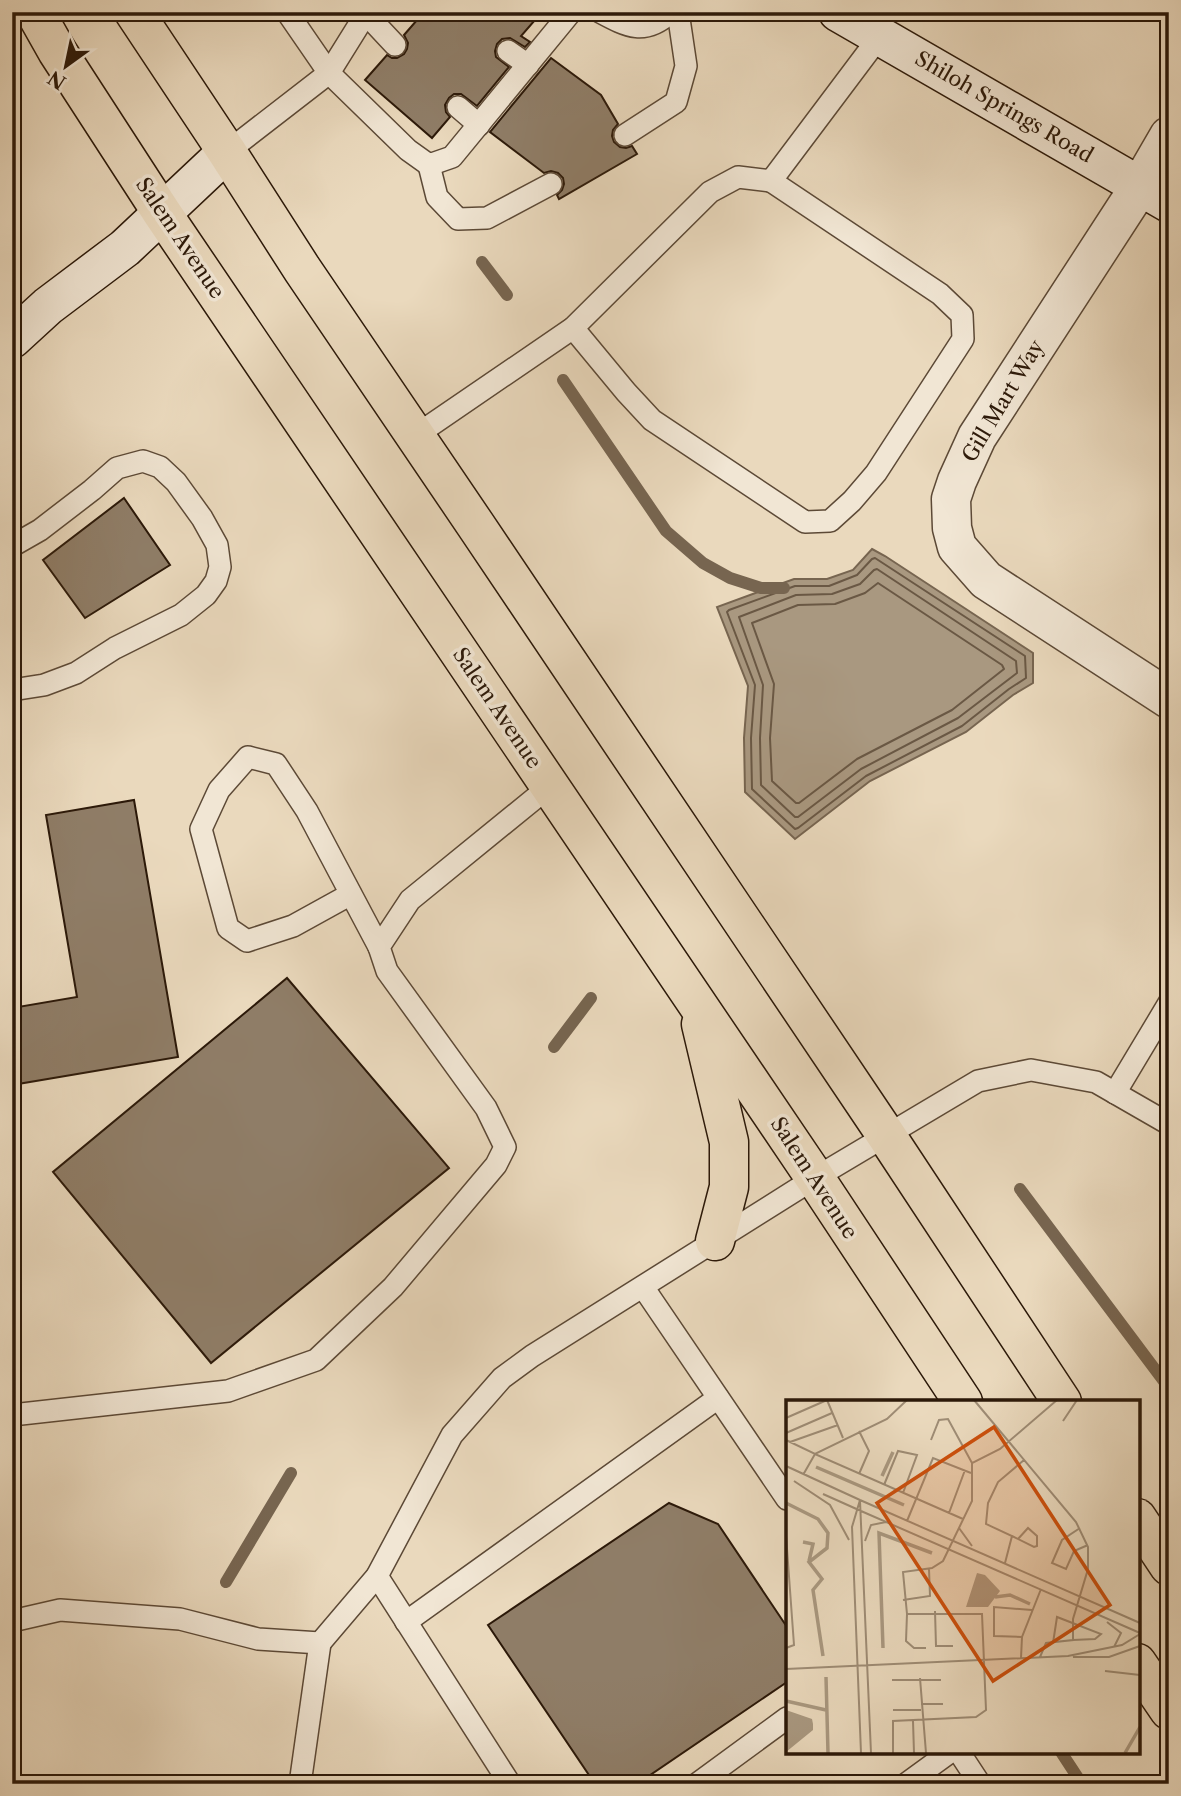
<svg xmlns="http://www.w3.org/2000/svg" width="1181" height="1796" viewBox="0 0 1181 1796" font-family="'Libre Caslon Text',serif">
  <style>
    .water { fill: #a99880; stroke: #776550; stroke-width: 2 }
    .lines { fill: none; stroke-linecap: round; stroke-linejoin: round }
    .shore { stroke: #6a5844; stroke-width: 2 }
    .stream { stroke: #776550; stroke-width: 12 }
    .building { fill: #8f7d67; stroke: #2c1909; stroke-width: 2 }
    .lane-casing { stroke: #5c4936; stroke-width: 24 }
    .street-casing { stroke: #5c4936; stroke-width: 41 }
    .secondary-casing { stroke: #2c1909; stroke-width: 41 }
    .primary-casing { stroke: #2c1909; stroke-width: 41 }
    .lane { stroke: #f1e6d4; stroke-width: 21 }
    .street { stroke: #f1e6d4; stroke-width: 38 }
    .secondary { stroke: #f1e6d4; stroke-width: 38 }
    .primary { stroke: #ead9bd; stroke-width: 38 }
    .labels { text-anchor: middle; stroke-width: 7; stroke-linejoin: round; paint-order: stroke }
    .street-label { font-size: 21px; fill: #2c1909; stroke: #f1e6d4 }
    .inset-river { fill: none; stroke: #a99880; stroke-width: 3.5 }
    .inset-road { fill: none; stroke: #9e8c75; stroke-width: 2 }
    .view { fill: #cc4f0c; fill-opacity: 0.15; stroke: #cc4f0c; stroke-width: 3.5 }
    .inset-edge { fill: none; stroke: #2c1909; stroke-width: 3.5 }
  </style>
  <rect width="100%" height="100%" fill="#ead9bd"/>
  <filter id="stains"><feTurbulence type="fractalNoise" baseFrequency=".00286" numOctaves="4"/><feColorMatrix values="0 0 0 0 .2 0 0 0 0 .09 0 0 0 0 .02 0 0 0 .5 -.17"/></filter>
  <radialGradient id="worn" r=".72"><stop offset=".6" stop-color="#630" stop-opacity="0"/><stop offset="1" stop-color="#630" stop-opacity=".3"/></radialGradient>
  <path class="water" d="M872 549 885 556 1033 653V683L1013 695 966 732 870 781 795 839 745 792 744 738 748 686 717 607 794 579H827L853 570Z"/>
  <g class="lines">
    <g class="shore">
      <path d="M875 558 1025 656 1026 678 1009 689 962 726 866 776 798 828 795 829 752 789 751 738 755 685 727 612 729 610 795 586H829L857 575 872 559Z"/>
      <path d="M877 569 1016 661 1017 673 958 718 861 769 798 817H795L761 785 760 738 763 685 739 617 796 595 832 594 860 584 874 570Z"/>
      <path d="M878 583 1002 665 1004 669 952 710 857 759 799 803H796L772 781 770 738 774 684 752 623 798 605 835 604 865 593Z"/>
    </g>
    <g class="stream">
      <path d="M482 262 507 295"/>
      <path d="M563 380 666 531 703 563 730 578 761 588H784"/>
      <path d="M554 1047 591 998"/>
      <path d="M1020 1189 1169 1388"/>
      <path d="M226 1582 291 1473"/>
      <path d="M1061 1752 1082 1784"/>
    </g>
  </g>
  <g class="building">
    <path d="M424 12H542L521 36 530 42 525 47 510 38 502 39 497 44 495 51 496 57 509 67 477 106 461 94H454L449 98 445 105 446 112 450 117 432 138 365 80 387 55 392 58H397L404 54 407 49 408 43 404 35Z"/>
    <path d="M551 58 601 95 618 124 613 130 612 136 614 142 620 147 626 148 632 146 637 154 559 199 557 195 562 190 564 184 563 178 558 173 551 171 544 173 490 132Z"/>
    <path d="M124 498 170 565 85 618 43 560Z"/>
    <path d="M134 800 178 1057 12 1085V1008L77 997 46 815Z"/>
    <path d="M287 978 449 1168 211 1363 53 1172Z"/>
    <path d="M669 1503 718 1524 787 1627V1682L637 1784H595L488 1625Z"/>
  </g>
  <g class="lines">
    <g class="lane-casing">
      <g id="lane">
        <path d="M287 12 329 73 408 150 429 165 452 157 571 12"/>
        <path d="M600 12C628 27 645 36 671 12"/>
        <path d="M366 14 395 45"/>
        <path d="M508 51 528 65"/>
        <path d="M458 107 479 125"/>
        <path d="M625 135 676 102 686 66 678 12"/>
        <path d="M227 152 329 73 367 12"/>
        <path d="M429 165 437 197 458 219 487 218 551 184"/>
        <path d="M573 328 626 392 652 420 805 522 830 521 852 501 876 473 963 339 962 315 940 294 771 181"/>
        <path d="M415 436 573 328 710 192 738 177 771 181 880 36"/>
        <path d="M12 546 40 530 92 490 117 468 143 461 160 467 176 482 202 518 217 545 220 567 216 581 206 595 181 615 115 648 76 673 44 685 12 690"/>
        <path d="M351 894 293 926 247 941 228 928 201 829 219 790 248 757 276 764 307 811 379 947"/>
        <path d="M1115 1093 1169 1003"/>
        <path d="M643 1287 787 1499"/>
        <path d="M12 1415 228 1391 316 1360 393 1287 496 1165 505 1147 486 1108 387 971 379 947 410 900 550 786"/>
        <path d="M377 1576 510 1784"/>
        <path d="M12 1621 60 1610 180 1619 258 1639 320 1643 377 1576 452 1435 502 1378 532 1356 815 1178 978 1081 1031 1070 1096 1082 1169 1124"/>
        <path d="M406 1622 718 1398"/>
        <path d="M959 1752 980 1784"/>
        <path d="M300 1784 320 1643"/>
        <path d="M697 1784 787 1718"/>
        <path d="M906 1784 950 1752"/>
      </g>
    </g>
    <g class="street-casing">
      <path id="street" d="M1169 136 1140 186 977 437 957 481 951 499 952 528 957 547 986 580 1169 699"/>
    </g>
    <g class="secondary-casing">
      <g id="secondary">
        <path d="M838 12 1169 203"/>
        <path d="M12 339 48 306 125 248 227 152"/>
      </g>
    </g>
    <g class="primary-casing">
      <g id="primary">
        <path d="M35 12 57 51 162 213 815 1178 963 1402"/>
        <path d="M134 12 227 152 302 269 475 524 886 1135 1062 1402"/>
        <path d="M701 1024 729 1142V1187L715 1241"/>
        <path d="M1137 1518 1169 1566"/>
        <path d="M1137 1663 1169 1710"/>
      </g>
    </g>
    <use href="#lane" class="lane"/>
    <use href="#street" class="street"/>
    <use href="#secondary" class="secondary"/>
    <use href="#primary" class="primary"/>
  </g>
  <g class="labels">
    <g class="street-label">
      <text transform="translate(1004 107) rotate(30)" y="7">Shiloh Springs Road</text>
      <text transform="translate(180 238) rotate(56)" y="7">Salem Avenue</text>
      <text transform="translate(1003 401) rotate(-59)" y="7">Gill Mart Way</text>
      <text transform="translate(497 708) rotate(56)" y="7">Salem Avenue</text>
      <text transform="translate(814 1178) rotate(57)" y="7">Salem Avenue</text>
    </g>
  </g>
  <g transform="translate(786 1400)">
    <rect width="354" height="354" fill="#ead9bd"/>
    <path d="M191 173 199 175 214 191 202 207H180ZM0 310 26 319 27 324V330L0 352Z" fill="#a99880"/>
    <path class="inset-river" d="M30 67 118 105M96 76 107 52M0 103 32 119 42 133 41 148 23 162 36 179 27 190 37 256M17 142 27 144 23 161M209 197 224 195 244 204M97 248 93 133 146 153M40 277 42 353M0 301 40 310M339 353 354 327"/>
    <path class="inset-road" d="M41 0 57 38M188 0 290 122 302 147V169L287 219V240L260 243 254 257M0 18 41 0M277 21 291 0M0 33 46 13M0 40 29 54 101 19 121 0M145 40 153 20 162 19 186 63M4 42 52 25M0 66 74 100M73 74 83 51 73 31M17 75 29 54 177 119M8 81 44 105 63 140M98 85 112 51 131 55 117 93M37 94 75 111M74 100 354 223M74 100 66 127 75 353M74 101 85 353M75 111 354 233M163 113 179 70M121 121 147 58 185 73M173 128 186 146M294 128 276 140 266 163 280 169 288 151 302 145M0 135 8 245 0 248M226 136 248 147 251 146V136L242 128 232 139M79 141 85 125 100 122M219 163 226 136 200 124 202 103 212 82 238 60M117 200 144 196 143 169M149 211 150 246H167M121 214 117 172 146 168 157 161 186 101V63L214 49 271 0M321 222 335 233 328 247M236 237 208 236V207L246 210M267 243 271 217 315 234 309 239 287 240M287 257H323L354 246M235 258 236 237 255 189M0 269 282 256 336 245 354 234M319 271 354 275M134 278 140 353M106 280H155M135 304H157M107 310H135M127 321 128 353M107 353V321L190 317 200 310 196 214H121L120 241 128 248H140"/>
    <path class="view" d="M208 27 324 205 207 281 91 103Z"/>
    <rect width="354" height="354" class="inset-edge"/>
  </g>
  <rect width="1181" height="1796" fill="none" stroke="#ead9bd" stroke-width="42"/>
  <rect x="14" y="14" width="1153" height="1768" fill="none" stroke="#2c1909" stroke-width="3.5"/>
  <rect x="21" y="21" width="1139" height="1754" fill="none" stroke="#2c1909" stroke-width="2"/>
  <g transform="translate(66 66) rotate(213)" stroke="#f1e6d4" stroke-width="5" paint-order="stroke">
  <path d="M0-5L12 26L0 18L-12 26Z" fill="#2c1909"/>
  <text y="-10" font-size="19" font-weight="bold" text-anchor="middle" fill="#2c1909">N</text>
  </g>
  <rect width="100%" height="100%" filter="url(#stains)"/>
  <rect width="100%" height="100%" fill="url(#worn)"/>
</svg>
